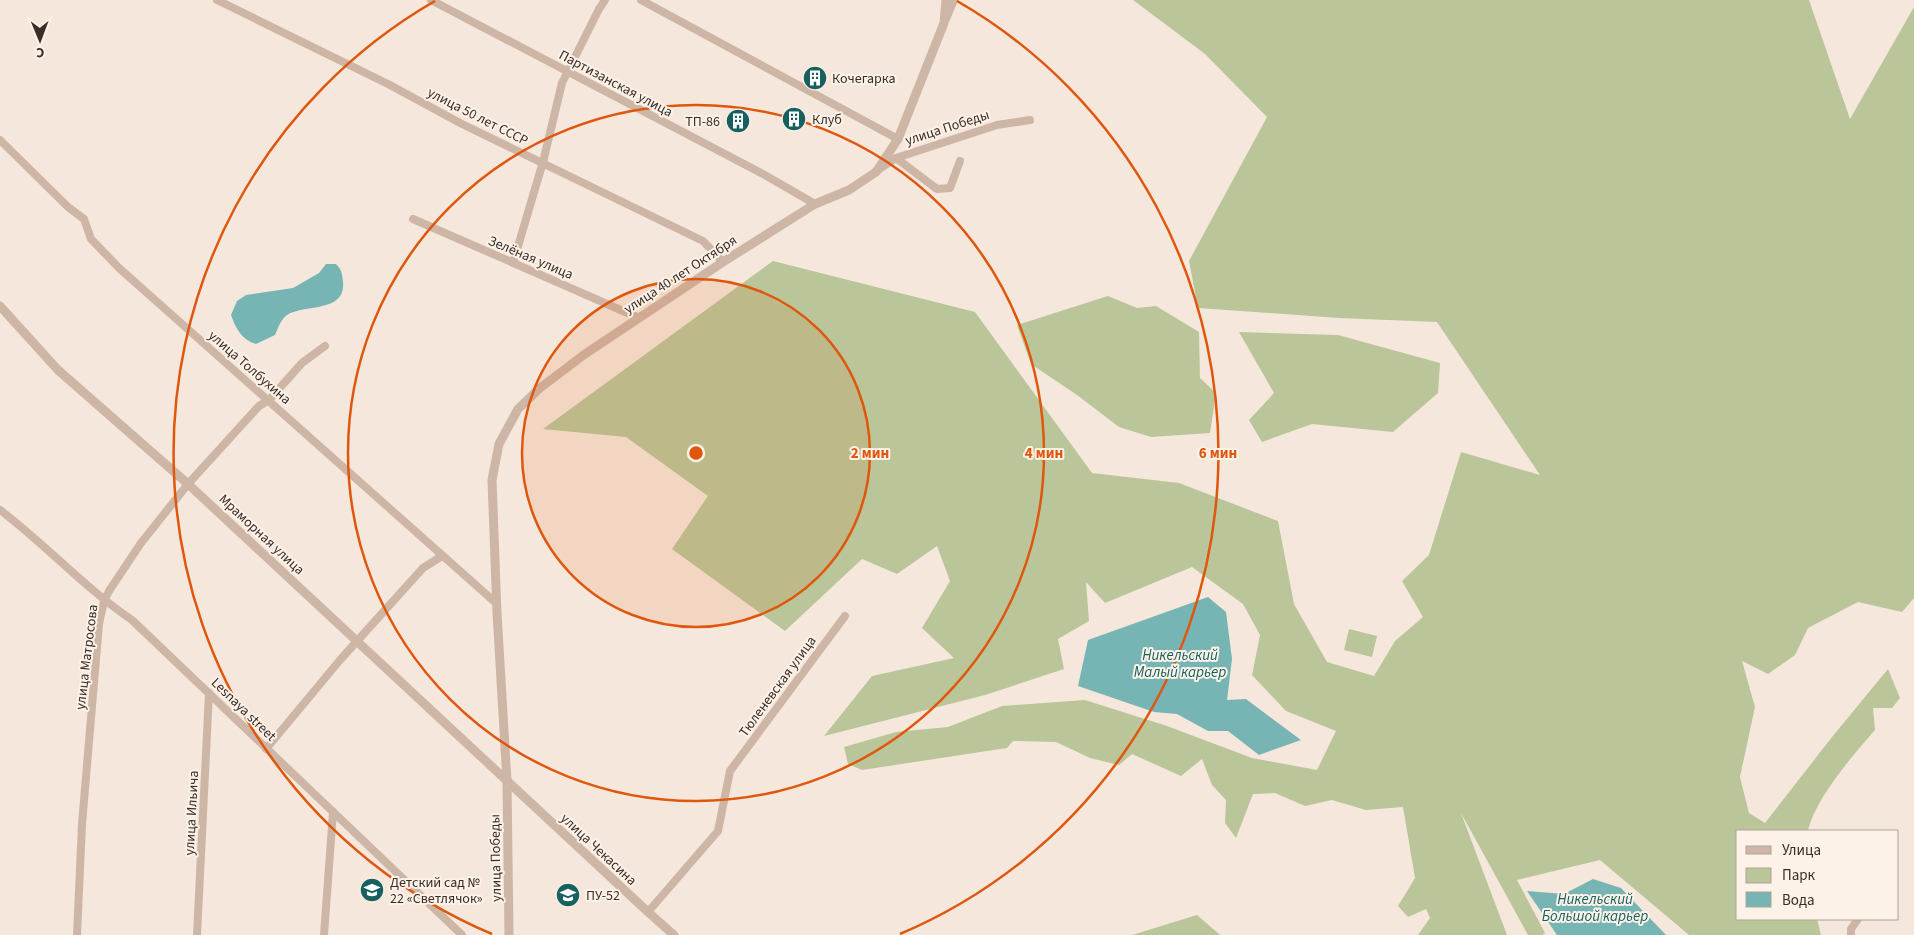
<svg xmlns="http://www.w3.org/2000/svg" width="1914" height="935" viewBox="0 0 1914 935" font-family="'Source Sans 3',sans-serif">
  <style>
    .green { fill: #bac699 }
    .water { fill: #77b5b4 }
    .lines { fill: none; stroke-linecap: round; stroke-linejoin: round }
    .minor { stroke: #ceb6a6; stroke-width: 8 }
    .tertiary { stroke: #ceb6a6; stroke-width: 9 }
    .ring { fill: none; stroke: #df570d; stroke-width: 2.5 }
    .labels { text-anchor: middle; stroke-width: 4; stroke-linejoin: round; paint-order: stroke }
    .poi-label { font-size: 14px; fill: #3a2c27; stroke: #fcf2e8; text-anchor: start }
    .street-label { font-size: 14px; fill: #3a2c27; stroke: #fcf2e8 }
    .water-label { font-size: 15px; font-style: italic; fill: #186060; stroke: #fcf2e8 }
    .centre { fill: #df570d; stroke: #fcf2e8; stroke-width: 2.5 }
    .ring-label { font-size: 15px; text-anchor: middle; font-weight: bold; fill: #df570d; stroke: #fcf2e8; stroke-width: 4; stroke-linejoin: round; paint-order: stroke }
  </style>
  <rect width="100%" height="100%" fill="#f5e7db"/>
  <g class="green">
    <path d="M1133 0H1809L1850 119 1914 7V598L1902 612 1858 602 1808 628 1795 655 1768 674 1742 661 1755 707 1740 777 1749 813 1765 823 1832 737 1888 669 1900 698 1892 708H1873L1875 730C1853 755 1815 799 1808 831H1738V919H1817L1821 935H1689L1600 860 1517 880 1545 933 1542 935H1528L1461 813 1507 935H1418L1430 918 1426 909 1408 917 1398 906 1415 878 1403 807 1366 810 1332 800 1305 806 1275 793 1253 794 1236 838 1225 823 1226 800 1212 785 1202 759 1181 776 1132 754 1119 765 1090 758 1056 742 1013 741 1007 748 862 770 848 764 844 747 896 732 948 727 1002 706 1085 700 1167 726 1252 758 1317 770 1336 731 1286 711 1252 675 1260 635 1243 604 1192 567 1105 603 1086 582 1089 621 1058 639 1064 669 985 695 824 736 872 676 954 658 922 628 950 581 937 546 897 574 862 559 785 631 672 549 708 496 626 437 543 429 773 261 975 312 1092 473 1179 483 1278 521 1294 604 1327 662 1374 676 1395 641 1423 617 1402 581 1429 555 1461 452 1540 475 1437 322 1339 318 1198 308 1189 261 1267 117 1205 54Z"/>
    <path d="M1108 296 1137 308 1156 306 1199 332 1200 378 1216 393 1210 433 1151 437 1119 427 1077 395 1031 364 1017 325Z"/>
    <path d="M1239 332 1338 335 1440 363 1438 393 1393 432 1312 424 1262 442 1249 420 1274 393Z"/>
    <path d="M1349 629 1377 636 1372 657 1344 650Z"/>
    <path d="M1197 915 1220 935H1132Z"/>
  </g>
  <g class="water">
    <path d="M326 264H336C342 270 342 273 343 282 346 313 305 304 287 315 281 319 278 328 275 335L256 344C242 340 236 329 231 315L237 301 246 295 293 288 319 273Z"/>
    <path d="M1208 597 1226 612 1232 659 1227 700 1246 699 1301 740 1259 755 1228 731H1208L1177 714 1154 712 1078 686 1088 640Z"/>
    <path d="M1593 879 1621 888 1666 935H1557L1527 891 1564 894Z"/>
  </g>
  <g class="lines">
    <g class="minor">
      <path d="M217 0 388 84 462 124 703 241 723 262"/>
      <path d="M431 0 763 174 815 204"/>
      <path d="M641 0 898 139"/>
      <path d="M946 19 954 0"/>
      <path d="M0 140 68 207 84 219 91 239 119 268 496 603"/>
      <path d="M896 158 937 189 950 188 960 161"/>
      <path d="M878 170 896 158 997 125 1030 120"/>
      <path d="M413 219 639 318"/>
      <path d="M513 263 543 162 562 83 599 9 605 0"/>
      <path d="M0 510C46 545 85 588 132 620L462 935"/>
      <path d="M266 749 340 660 423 568 442 556"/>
      <path d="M648 912 718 831 730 771 845 616"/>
      <path d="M77 935 82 824 99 624 104 601 109 591 141 543 188 484 259 406 269 400 302 363 325 346"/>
      <path d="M197 935 209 693"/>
      <path d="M324 935 333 812"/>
      <path d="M1851 935V929L1858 919"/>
    </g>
    <g class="tertiary">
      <path d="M0 306 58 370 188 484 648 912 674 935"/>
      <path d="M509 935 507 781 497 613 492 480 499 444 518 409 540 388 585 354 723 262 815 204 849 190 876 172 898 139 944 23 946 0"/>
    </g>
  </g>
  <circle cx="696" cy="453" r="174" fill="#df570d" fill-opacity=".12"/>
  <g class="ring">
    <circle cx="696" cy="453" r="174"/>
    <circle cx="696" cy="453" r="348"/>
    <path d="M492 934A522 522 0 0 1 435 1M957 1A522 522 0 0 1 900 934"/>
  </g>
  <defs>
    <g id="building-disc" transform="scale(1.25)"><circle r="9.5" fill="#186060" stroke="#fcf2e8"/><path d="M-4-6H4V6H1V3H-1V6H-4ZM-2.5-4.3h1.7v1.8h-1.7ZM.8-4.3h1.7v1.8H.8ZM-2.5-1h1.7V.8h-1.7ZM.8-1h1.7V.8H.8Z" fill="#fff"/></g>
    <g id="school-disc" transform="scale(1.25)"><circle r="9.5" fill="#186060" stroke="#fcf2e8"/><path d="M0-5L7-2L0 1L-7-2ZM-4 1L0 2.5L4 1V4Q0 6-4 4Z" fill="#fff"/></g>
    <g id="university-disc" transform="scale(1.25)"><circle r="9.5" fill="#186060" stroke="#fcf2e8"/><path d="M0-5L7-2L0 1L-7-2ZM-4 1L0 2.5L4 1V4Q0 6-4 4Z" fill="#fff"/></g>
  </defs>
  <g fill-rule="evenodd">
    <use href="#building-disc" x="815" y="78"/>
    <use href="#building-disc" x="794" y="119"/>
    <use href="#building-disc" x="738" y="121"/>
    <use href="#school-disc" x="372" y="890"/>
    <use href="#university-disc" x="568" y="895"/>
  </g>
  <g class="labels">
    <g class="poi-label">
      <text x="832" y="83">Кочегарка</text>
      <text x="812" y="124">Клуб</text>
      <text x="720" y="126" text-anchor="end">ТП-86</text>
      <text x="390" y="887">Детский сад №<tspan x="390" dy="16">22 «Светлячок»</tspan></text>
      <text x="586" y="900">ПУ-52</text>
    </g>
    <g class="street-label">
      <text transform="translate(616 83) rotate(28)" y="5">Партизанская улица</text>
      <text transform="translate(478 116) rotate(27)" y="5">улица 50 лет СССР</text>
      <text transform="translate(947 127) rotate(-18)" y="5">улица Победы</text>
      <text transform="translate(531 257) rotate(23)" y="5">Зелёная улица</text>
      <text transform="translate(680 274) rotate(-33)" y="5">улица 40 лет Октября</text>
      <text transform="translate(250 367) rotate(41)" y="5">улица Толбухина</text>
      <text transform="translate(262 534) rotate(43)" y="5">Мраморная улица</text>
      <text transform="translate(86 657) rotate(-83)" y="5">улица Матросова</text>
      <text transform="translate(777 686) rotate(-54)" y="5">Тюленевская улица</text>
      <text transform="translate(244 709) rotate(44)" y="5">Lesnaya street</text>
      <text transform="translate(191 813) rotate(-87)" y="5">улица Ильича</text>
      <text transform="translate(599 849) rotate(43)" y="5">улица Чекасина</text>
      <text transform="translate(495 858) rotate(-91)" y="5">улица Победы</text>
    </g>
    <g class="water-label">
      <text x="1180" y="660">Никельский<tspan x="1180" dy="17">Малый карьер</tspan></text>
      <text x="1595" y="904">Никельский<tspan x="1595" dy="17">Большой карьер</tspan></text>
    </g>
  </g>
  <circle cx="696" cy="453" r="8" class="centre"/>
  <g class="ring-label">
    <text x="870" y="458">2 мин</text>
    <text x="1044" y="458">4 мин</text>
    <text x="1218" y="458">6 мин</text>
  </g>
  <rect x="1736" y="830" width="162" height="90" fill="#fcf2e8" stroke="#aea39b"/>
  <rect x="1746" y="846" width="25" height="8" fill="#ceb6a6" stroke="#aea39b"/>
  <text x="1782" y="855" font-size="15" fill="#3a2c27">Улица</text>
  <rect x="1746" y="868" width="25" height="15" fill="#bac699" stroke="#aea39b"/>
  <text x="1782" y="880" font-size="15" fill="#3a2c27">Парк</text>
  <rect x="1746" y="892" width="25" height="15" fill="#77b5b4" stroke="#aea39b"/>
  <text x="1782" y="905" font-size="15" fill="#3a2c27">Вода</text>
  <g transform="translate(40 40) rotate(179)" stroke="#fcf2e8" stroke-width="4" paint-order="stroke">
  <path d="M0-4L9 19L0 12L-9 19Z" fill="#3a2c27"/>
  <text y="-8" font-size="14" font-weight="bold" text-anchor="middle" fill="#3a2c27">С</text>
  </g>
</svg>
